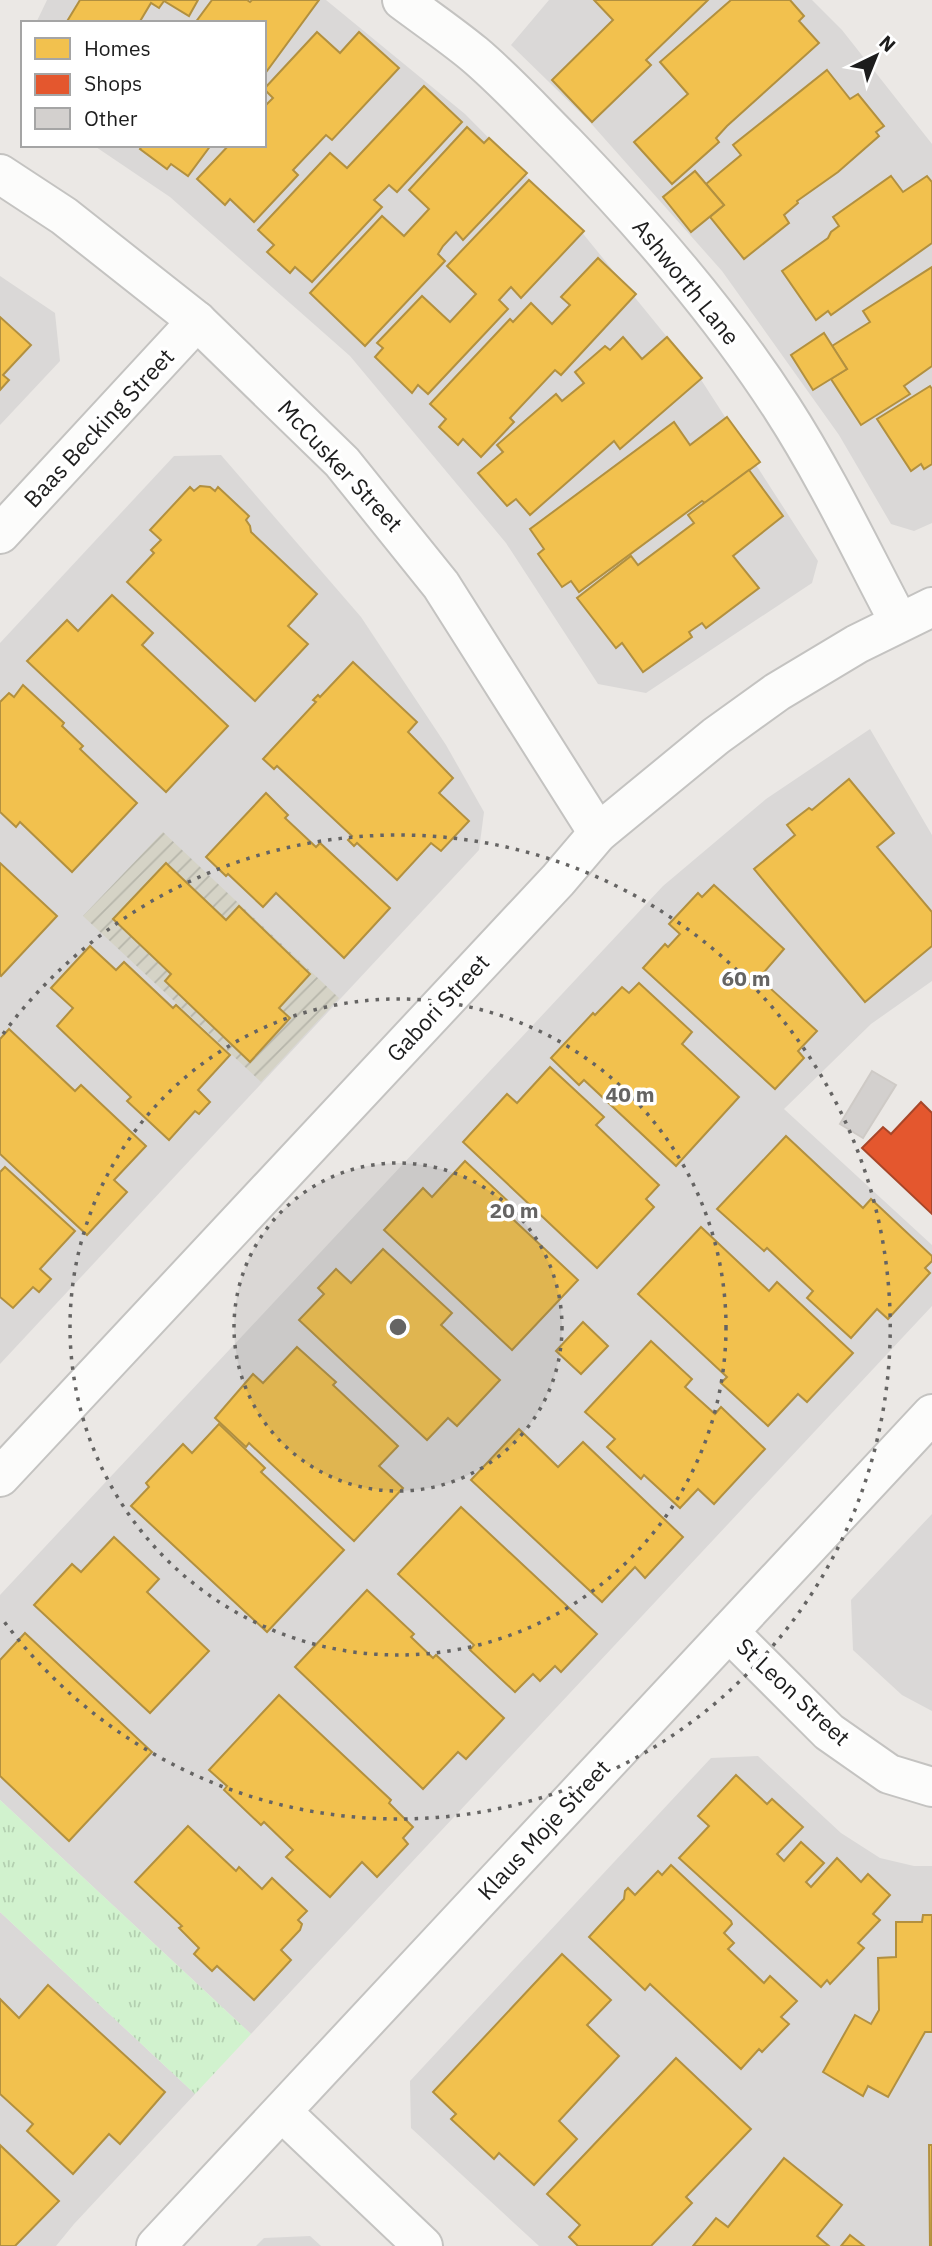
<svg xmlns="http://www.w3.org/2000/svg" width="932" height="2246" viewBox="0 0 932 2246" font-family="'IBM Plex Sans',sans-serif">
  <style>
    .residential { fill: #dad8d7 }
    .construction { fill: url(#construction-furrows) }
    .park { fill: url(#park-tufts) }
    .homes { fill: #f2c14e; stroke: #b2903f; stroke-width: 2 }
    .shops { fill: #e4572e; stroke: #a84629; stroke-width: 2 }
    .building { fill: #d3d0ce; stroke: #cecac6; stroke-width: 2 }
    .lines { fill: none; stroke-linecap: round; stroke-linejoin: round }
    .street-casing { stroke: #c4c3c1; stroke-width: 42 }
    .street { stroke: #fcfcfb; stroke-width: 38 }
    .ring { fill: none; stroke: #656463; stroke-width: 3.5; stroke-dasharray: 3.5 7 }
    .labels { text-anchor: middle; stroke-width: 7; stroke-linejoin: round; paint-order: stroke }
    .street-label { font-size: 23px; fill: #1d1d1d; stroke: #fff }
    .centre { fill: #656463; stroke: #fff; stroke-width: 3.5 }
    .ring-label { font-size: 21px; text-anchor: middle; font-weight: bold; fill: #656463; stroke: #fff; stroke-width: 7; stroke-linejoin: round; paint-order: stroke }
  </style>
  <defs>
    <pattern id="construction-furrows" width="10" height="10" patternUnits="userSpaceOnUse" patternTransform="scale(1.75)"><rect width="10" height="10" fill="#d5d3c6"/><path d="M-1 1l2-2M0 10L10 0M9 11l2-2" fill="none" stroke="#b6b5aa"/></pattern>
    <pattern id="park-tufts" width="24" height="20" patternUnits="userSpaceOnUse" patternTransform="scale(1.75)"><rect width="24" height="20" fill="#d1f2ce"/><path d="M3 7l-1-3M5 7V3M7 7l1-3M15 17l-1-3M17 17v-4M19 17l1-3" fill="none" stroke="#b3cfb0"/></pattern>
  </defs>
  <rect width="100%" height="100%" fill="#ebe8e5"/>
  <g class="residential">
    <path d="M47 0H326L465 114 580 230 698 375 818 561 812 583 646 693 598 684 506 543 350 356 170 197 93 145H264V23H36Z"/>
    <path d="M549 0H812L842 30 932 144V523L914 531 891 524 839 435 722 271 588 120 511 45Z"/>
    <path d="M0 276 55 313 60 361 0 425Z"/>
    <path d="M221 455 361 617 446 745 484 812 479 850 0 1364V643L174 456Z"/>
    <path d="M870 729 932 835V981L871 1024 784 1109 932 1245V1306L251 2034 0 1800V1595L663 886 766 799Z"/>
    <path d="M932 1514V1711L902 1695 853 1650 851 1600Z"/>
    <path d="M758 1756 841 1833 880 1858 914 1866H932V2246H539L411 2128 410 2081 711 1758Z"/>
    <path d="M0 1912 195 2094 74 2224 56 2246H0Z"/>
    <path d="M310 2236 321 2246H256L264 2238Z"/>
  </g>
  <path class="construction" d="M163 832 339 998 261 1082 83 916Z"/>
  <path class="park" d="M0 1800 251 2034 195 2094 0 1912Z"/>
  <g class="homes">
    <path d="M80 0H198L189 16 164 1 159 8 151 3 139 23H66Z"/>
    <path d="M212 0H247L250 2 252 0H319L264 75V23H195Z"/>
    <path d="M594 0H708L646 60 651 65 592 122 552 80 613 20Z"/>
    <path d="M731 0H790L804 16 799 21 819 43 727 126 716 138 719 142 672 184 634 142 688 94 660 62Z"/>
    <path d="M317 32 340 53 359 32 399 68 332 140 326 135 293 170 298 175 254 222 230 199 225 205 197 179 229 145H264V107L273 98 264 89Z"/>
    <path d="M827 70 850 99 858 94 884 126 876 132 879 136 838 172 797 201 798 203 784 215 789 223 744 259 710 217 724 205 706 184 741 155 733 145Z"/>
    <path d="M424 86 462 122 397 192 389 185 374 200 382 207 312 282 295 267 290 273 267 252 274 245 258 230 330 153 347 168Z"/>
    <path d="M467 127 484 143 489 138 527 173 463 240 456 232 443 246 438 254 445 261 365 346 310 293 382 216 404 236 429 209 409 190Z"/>
    <path d="M143 145H211L188 176 171 164 167 169 140 149Z"/>
    <path d="M695 171 724 205 691 232 663 197Z"/>
    <path d="M891 176 903 192 927 176 932 182V243L831 315 828 311 816 320 782 271 828 238 831 232 839 226 833 217Z"/>
    <path d="M529 180 584 231 521 298 511 287 499 300 508 309 428 394 418 385 412 393 375 357 383 348 377 343 422 296 450 322 476 294 447 266Z"/>
    <path d="M598 258 636 294 561 375 555 370 510 418 514 422 481 457 463 439 458 445 439 427 446 419 430 404 510 319 513 322 531 303 552 324 570 305 561 297Z"/>
    <path d="M932 267V366L904 386 910 394 861 425 831 379 847 369 832 346 870 322 863 311Z"/>
    <path d="M0 317 31 345 3 375 9 380 0 390Z"/>
    <path d="M824 333 847 369 813 390 791 355Z"/>
    <path d="M623 337 642 359 667 337 702 378 620 449 614 441 530 515 516 499 507 506 478 473 503 452 497 445 556 394 562 401 584 383 575 372 605 346 610 350Z"/>
    <path d="M930 386 932 389V464L924 469 921 464 911 471 877 419Z"/>
    <path d="M727 417 760 462 705 503 702 501 579 592 571 581 562 587 538 554 544 549 530 529 674 422 690 445Z"/>
    <path d="M749 470 783 516 733 556 759 588 706 628 702 623 689 632 692 637 643 672 622 643 616 648 577 598 631 556 638 565 694 523 688 515Z"/>
    <path d="M200 486 210 487 215 491 218 487 249 516 246 520 250 526 251 532 317 594 288 626 308 644 255 701 127 582 154 553 151 550 161 540 150 530 190 487 194 491Z"/>
    <path d="M112 595 153 633 142 645 228 726 166 792 27 661 67 620 78 631Z"/>
    <path d="M353 662 417 722 408 732 453 778 439 793 469 821 441 851 431 843 397 880 357 843 354 846 348 840 352 836 277 766 274 769 263 759 316 702 313 700 318 695 320 697Z"/>
    <path d="M23 685 64 723 62 726 83 746 80 749 137 803 72 872 20 822 16 827 0 812V702L9 693 14 697Z"/>
    <path d="M849 779 894 833 877 847 932 912V946L865 1002 754 869 795 835 787 825 809 808 812 810Z"/>
    <path d="M266 793 288 815 285 818 316 847 320 843 390 908 344 958 276 893 263 907 228 874 226 876 206 857Z"/>
    <path d="M0 863 57 916 1 976 0 975Z"/>
    <path d="M166 863 226 920 239 906 310 974 279 1008 290 1018 250 1062 165 981 171 974 113 919Z"/>
    <path d="M714 885 784 949 759 978 817 1031 798 1051 804 1058 775 1089 643 968 665 944 668 947 680 934 669 924 698 893 702 897Z"/>
    <path d="M90 946 116 970 124 962 173 1008 176 1005 230 1055 198 1090 210 1102 199 1114 195 1111 169 1140 127 1101 131 1097 57 1026 73 1008 51 988Z"/>
    <path d="M639 983 692 1032 682 1044 739 1097 676 1166 584 1080 579 1085 551 1058 593 1013 595 1015 622 987 629 993Z"/>
    <path d="M9 1029 75 1091 81 1085 146 1146 114 1180 127 1192 87 1235 0 1154V1039Z"/>
    <path d="M550 1067 604 1117 596 1125 659 1185 646 1199 654 1207 597 1268 463 1142 507 1094 517 1103Z"/>
    <path d="M786 1136 863 1208 871 1199 932 1256V1261L925 1268 930 1273 888 1319 877 1309 851 1338 807 1298 813 1291 767 1248 764 1251 717 1209Z"/>
    <path d="M465 1161 510 1203 503 1210 578 1280 512 1350 384 1230 423 1188 432 1197Z"/>
    <path d="M5 1167 75 1231 40 1269 51 1279 39 1292 33 1287 13 1308 0 1297V1172Z"/>
    <path d="M701 1227 769 1291 777 1282 853 1353 807 1402 798 1394 768 1426 721 1383 727 1377 638 1294Z"/>
    <path d="M383 1249 452 1313 441 1325 500 1380 457 1426 448 1418 427 1440 299 1320 324 1294 318 1288 336 1269 351 1283Z"/>
    <path d="M583 1322 608 1346 581 1374 556 1351Z"/>
    <path d="M651 1341 692 1379 685 1387 715 1414 721 1407 765 1449 714 1504 698 1489 680 1508 644 1475 641 1479 607 1447 615 1439 585 1412Z"/>
    <path d="M297 1347 336 1382 333 1385 398 1446 379 1466 403 1488 354 1541 249 1443 246 1447 215 1418 253 1374 263 1383Z"/>
    <path d="M219 1424 265 1468 261 1472 344 1550 267 1632 131 1506 149 1487 146 1483 183 1444 192 1453Z"/>
    <path d="M519 1429 558 1467 583 1442 683 1537 645 1578 635 1567 602 1602 471 1480Z"/>
    <path d="M461 1507 597 1634 561 1672 555 1666 540 1681 533 1674 515 1692 470 1650 474 1645 398 1574Z"/>
    <path d="M114 1537 159 1579 147 1592 209 1651 150 1713 34 1605 72 1564 81 1572Z"/>
    <path d="M367 1590 414 1634 411 1637 433 1658 436 1655 504 1718 466 1759 458 1752 423 1789 295 1667Z"/>
    <path d="M25 1633 152 1752 69 1841 0 1776V1660Z"/>
    <path d="M279 1695 391 1800 389 1803 413 1827 403 1838 408 1844 377 1877 362 1862 330 1897 286 1857 293 1850 264 1822 261 1825 224 1790 227 1786 209 1770Z"/>
    <path d="M736 1775 767 1804 772 1799 803 1827 777 1854 784 1861 801 1842 824 1863 806 1882 811 1887 837 1858 861 1882 868 1874 890 1895 873 1914 880 1920 858 1943 864 1948 830 1984 827 1980 821 1987 679 1858 709 1826 698 1816Z"/>
    <path d="M188 1826 236 1871 239 1867 262 1889 272 1878 307 1911 298 1920 302 1924 300 1930 281 1950 291 1960 254 2000 217 1966 212 1971 194 1954 199 1948 179 1928 182 1926 135 1882Z"/>
    <path d="M671 1865 731 1921 732 1924 724 1933 734 1943 728 1949 764 1983 770 1976 797 2001 781 2017 789 2024 762 2052 759 2049 741 2069 650 1984 645 1990 589 1937 624 1899 625 1891 628 1888 635 1895 658 1871 662 1875Z"/>
    <path d="M923 1915H932V2032H925L888 2097 868 2086 863 2096 823 2072 855 2015 871 2024 879 2010 878 1958 896 1957V1922H922Z"/>
    <path d="M562 1954 611 2000 587 2025 619 2056 559 2121 577 2139 534 2185 499 2153 494 2159 451 2119 456 2114 433 2092Z"/>
    <path d="M48 1985 165 2092 120 2144 109 2134 73 2174 27 2131 33 2124 0 2094V1999L19 2018Z"/>
    <path d="M676 2058 751 2129 686 2197 692 2203 651 2246H578L569 2237 580 2225 547 2194Z"/>
    <path d="M0 2145 59 2201 15 2246H0Z"/>
    <path d="M929 2145H932V2246H930Z"/>
    <path d="M784 2158 842 2205 817 2236 829 2246H693L716 2218 728 2227Z"/>
    <path d="M850 2235 864 2246H841Z"/>
  </g>
  <path class="shops" d="M921 1102 932 1113V1214L862 1148 883 1127 891 1134Z"/>
  <path class="building" d="M872 1071 896 1085 863 1138 840 1124Z"/>
  <g class="lines">
    <g class="street-casing">
      <g id="street">
        <path d="M402 0C426 18 451 35 474 54 506 81 535 113 565 143 644 225 720 312 782 408 826 476 861 550 899 622"/>
        <path d="M0 174 64 216 197 321 342 462 441 585 598 833"/>
        <path d="M0 534 197 321"/>
        <path d="M0 1477 558 880 598 833 716 736 777 692 857 644 932 607"/>
        <path d="M729 1632 829 1732 889 1774 932 1787"/>
        <path d="M282 2112 423 2246"/>
        <path d="M156 2246 932 1414"/>
      </g>
    </g>
    <use href="#street" class="street"/>
  </g>
  <circle cx="398" cy="1327" r="164" fill="#656463" fill-opacity=".12"/>
  <g class="ring">
    <circle cx="398" cy="1327" r="164"/>
    <circle cx="398" cy="1327" r="328"/>
    <path d="M3 1034A492 492 0 1 1 3 1620"/>
  </g>
  <g class="labels">
    <g class="street-label">
      <text transform="translate(686 282) rotate(51)" y="8">Ashworth Lane</text>
      <text transform="translate(99 428) rotate(-47)" y="8">Baas Becking Street</text>
      <text transform="translate(340 466) rotate(47)" y="8">McCusker Street</text>
      <text transform="translate(438 1008) rotate(-47)" y="8">Gabori Street</text>
      <text transform="translate(793 1692) rotate(43)" y="8">St Leon Street</text>
      <text transform="translate(544 1830) rotate(-47)" y="8">Klaus Moje Street</text>
    </g>
  </g>
  <circle cx="398" cy="1327" r="10" class="centre"/>
  <g class="ring-label">
    <text x="746" y="986">60 m</text>
    <text x="630" y="1102">40 m</text>
    <text x="514" y="1218">20 m</text>
  </g>
  <rect x="21" y="21" width="245" height="126" fill="#ffffff" stroke="#a5a5a5" stroke-width="2"/>
  <rect x="35" y="38" width="35" height="21" fill="#f2c14e" stroke="#a5a5a5" stroke-width="2"/>
  <text x="84" y="56" font-size="21" fill="#1d1d1d">Homes</text>
  <rect x="35" y="74" width="35" height="21" fill="#e4572e" stroke="#a5a5a5" stroke-width="2"/>
  <text x="84" y="91" font-size="21" fill="#1d1d1d">Shops</text>
  <rect x="35" y="108" width="35" height="21" fill="#d3d0ce" stroke="#a5a5a5" stroke-width="2"/>
  <text x="84" y="126" font-size="21" fill="#1d1d1d">Other</text>
  <g transform="translate(876 56) rotate(43)" stroke="#ffffff" stroke-width="5" paint-order="stroke">
  <path d="M0-5L12 26L0 18L-12 26Z" fill="#1d1d1d"/>
  <text y="-10" font-size="19" font-weight="bold" text-anchor="middle" fill="#1d1d1d">N</text>
  </g>
</svg>
